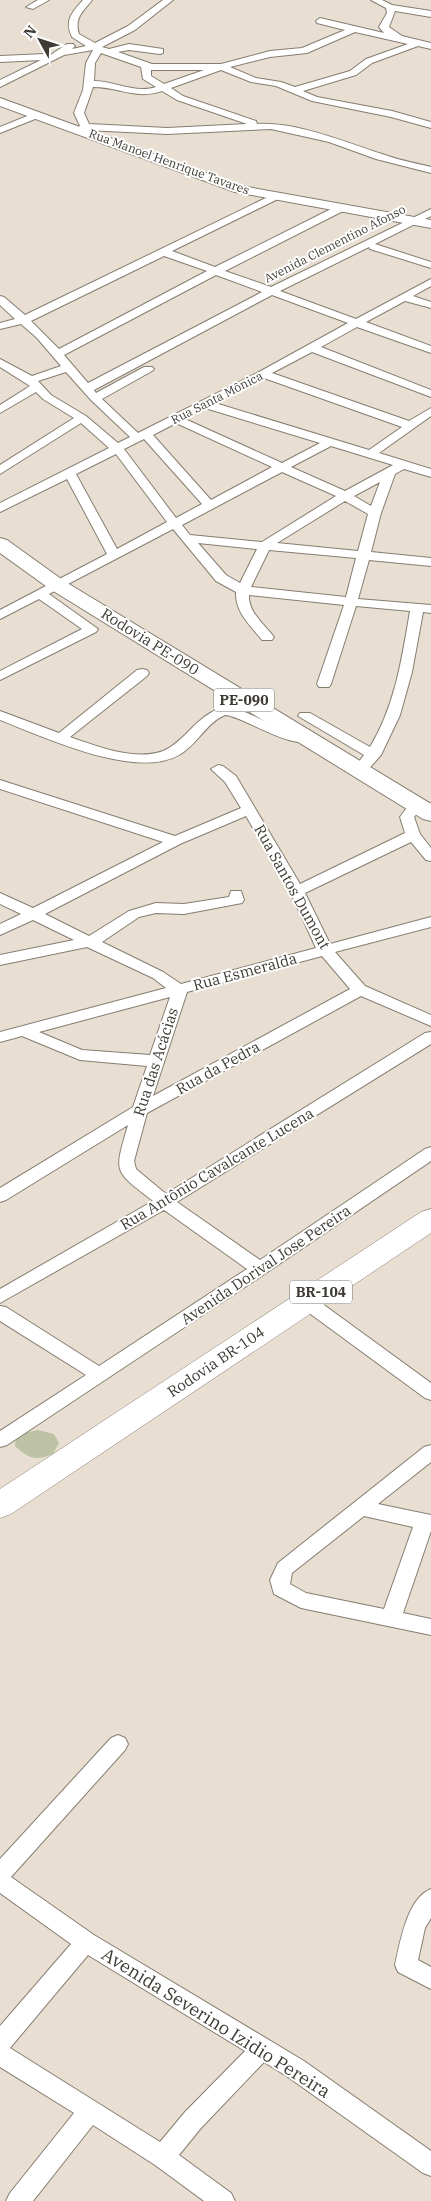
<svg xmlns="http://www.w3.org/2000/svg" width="431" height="2201" viewBox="0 0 431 2201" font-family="'IBM Plex Serif',serif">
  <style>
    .green { fill: #bdc2a5 }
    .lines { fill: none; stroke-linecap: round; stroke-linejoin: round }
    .minor-casing { stroke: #867d71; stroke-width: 2 }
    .tertiary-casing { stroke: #867d71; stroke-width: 2 }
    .primary-casing { stroke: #867d71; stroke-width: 2 }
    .trunk-casing { stroke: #867d71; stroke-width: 1 }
    .minor { fill: #fff; fill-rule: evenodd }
    .tertiary { fill: #fff; fill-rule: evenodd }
    .primary { fill: #fff; fill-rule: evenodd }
    .trunk { fill: #fff; fill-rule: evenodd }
    .labels { text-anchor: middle; stroke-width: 4; stroke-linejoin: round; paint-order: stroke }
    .far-street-label { font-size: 12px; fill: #3e3b35; stroke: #fff }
    .shield { fill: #fff; stroke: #787672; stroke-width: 1 }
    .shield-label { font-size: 14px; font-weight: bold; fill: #3e3b35 }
    .street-label { font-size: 15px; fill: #3e3b35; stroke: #fff }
    .near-street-label { font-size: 18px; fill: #3e3b35; stroke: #fff }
  </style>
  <rect width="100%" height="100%" fill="#e8ded1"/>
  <path class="green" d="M38 1430 54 1434 59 1443 53 1454C35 1461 29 1459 15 1446L16 1437 24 1433Z"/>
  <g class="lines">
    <g class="minor-casing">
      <g id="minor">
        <path d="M38 0H49L33 9 26 7Z"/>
        <path d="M83 0H92C83 12 74 17 79 34L95 43 128 26 163 0H173L135 30 102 47 109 49 129 44 163 49V53L160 54 129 50 118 52 152 64H221L270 51 302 48 345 30 317 23 316 21 320 18 384 33 379 27 387 13 386 8 371 0H382L392 5 431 11V17L395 11 389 27 402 36 431 43V49L418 46 372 63 356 75 303 91 317 97 392 111 431 122V128L391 117 312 101 276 86 251 82 221 70 171 88 183 96 256 121 257 124C298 122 344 142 382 154 398 160 415 163 431 167V173L376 159 329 142 271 129 167 134 87 130 76 132 74 130 80 126 74 113 83 90 86 63 93 50 64 55 0 87V80L41 60 0 62V56L45 54 49 56 67 44H73L75 46 72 49 86 46 72 37C64 21 72 12 83 0ZM355 32 408 44 366 59 350 71 295 87 281 82 256 78 230 67 270 57 307 53ZM101 53 141 67 143 79 156 87C136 94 114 81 94 81L95 63ZM151 70H204L164 84 151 76ZM93 87C119 87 136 100 162 91L177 100 247 124 167 128 89 124 84 113Z"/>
        <path d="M37 112 40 113V117L0 133V127Z"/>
        <path d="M274 194 279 197 278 199 172 251 215 267 335 207H343V211L225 271 271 287 431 209V216L375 244 431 262V268L370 249 369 247 280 291 356 319 431 279V286L413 296 431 302V308L405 301 366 322 431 346V353L357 327 321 347 431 390V397L312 352 272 373 409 421 431 408V416L379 453 431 469V477L404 469 395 474 381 513 371 552 431 558V566L369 560 358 599 431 605V613L423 612 412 672 400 715 381 755 365 773 360 774 353 770 364 755 298 716 300 713H310L370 747C395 706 402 658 410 611L356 606 331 684 329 687H319L317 684 344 605 249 595C248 612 264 624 274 637L272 640H262C250 625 235 612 236 592L216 581 173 529 49 594 98 629 96 632 0 680V671L82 629 39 599 0 619V610L107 554 67 479 0 512V503L109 448 81 423 0 474V465L74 418 43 399 36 392 0 413V405L30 386 0 367V359L32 376 61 366 37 338 21 324 0 329V323L15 319 0 305V296L4 297 25 315ZM164 256 207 271 59 349 31 321ZM216 275 262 292 88 383 64 355ZM272 295 348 323 259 372 138 433 102 399 152 371 154 369 152 367H144L96 393 94 390ZM66 372 91 400 130 437 118 443 86 416 51 395 38 381ZM264 378 402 427 369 450 215 403ZM205 408 320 443 282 463 185 419ZM176 423 272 467 211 500 153 435ZM144 439 202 504 176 518 124 449ZM331 446 393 465 345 491 291 467ZM116 454 167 522 117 549 76 474ZM282 472 336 496 262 542 190 535 182 525ZM380 482 371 506 354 496ZM345 501 368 514 358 551 277 543ZM198 543 257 549 240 583 226 575ZM269 550 356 558 346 597 251 587Z"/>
        <path d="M142 669 147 670 149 673 147 676 70 737C96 746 129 759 156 753 168 751 176 743 185 735 225 693 231 707 278 727 288 732 308 729 314 737 299 756 244 716 225 715 206 723 197 745 179 755 135 780 44 737 0 720V711L59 733 137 670Z"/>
        <path d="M218 765 223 766 236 776 300 884 405 833 400 817 411 802 431 803V811L420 810 414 817 420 834 431 848V861L426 860 411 842 305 893 330 944 431 917V927L335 952 365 986 431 1015V1026L361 996 147 1113 134 1161 136 1169 166 1194 425 1033 431 1032V1044L177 1202 260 1260 425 1149 431 1147V1161L266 1273 7 1445 0 1447V1431L86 1375 0 1321V1306L6 1307 99 1366 247 1269 164 1210 0 1303V1289L153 1201C113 1170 114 1174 128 1125L6 1200 0 1202V1188L133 1107 147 1066 80 1060 22 1036 0 1042V1032L166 988 153 978 87 947 0 965V955L74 940 33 920 0 935V924L21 914 0 904V893L33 908 163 842 0 789V780L175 836 241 808 225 782 211 769ZM246 816 290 891 316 948 181 984 163 972 102 942 139 917 156 913 184 914 242 903 244 900 241 891H231L229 897 184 904 156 903 129 911 89 936 45 914 180 844ZM322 956 350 989 153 1096 187 992ZM170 997 150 1055 82 1050 39 1032Z"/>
        <path d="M307 1296 313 1297 431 1383V1400L425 1398 301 1307 298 1302 301 1297Z"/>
        <path d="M431 1445V1462L378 1504 431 1515V1531L403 1613 431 1619V1635L301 1608 274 1594 270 1580 278 1563 424 1447ZM364 1516 413 1527 384 1609 306 1593 290 1584 292 1573Z"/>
        <path d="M118 1735 125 1738 128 1744 125 1750 11 1877 94 1935 304 2061 431 2151V2176L423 2173 288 2077 264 2062 201 2128 179 2155 231 2193 235 2201H204L155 2165 93 2125 33 2201H6L10 2193 74 2113 0 2067V2026L71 1944 0 1893V1859L111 1738ZM88 1955 245 2051 185 2112 160 2142 10 2048Z"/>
        <path d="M431 1889V1918L425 1928 418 1960 431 1967V1989L398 1972 395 1965C400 1943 407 1898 431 1889Z"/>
      </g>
    </g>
    <g class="tertiary-casing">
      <path id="tertiary" d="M0 98 242 186 431 220V228L235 192 0 106Z"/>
    </g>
    <g class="primary-casing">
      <path id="primary" d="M0 538 7 540 64 581 431 804V821L423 819 50 589 0 553Z"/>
    </g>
    <g class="trunk-casing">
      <path id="trunk" d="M431 1209V1233L11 1514 0 1518V1489L421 1212Z"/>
    </g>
    <use href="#minor" class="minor"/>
    <use href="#tertiary" class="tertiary"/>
    <use href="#primary" class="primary"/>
    <use href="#trunk" class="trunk"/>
  </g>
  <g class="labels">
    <g class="far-street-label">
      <text transform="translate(169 162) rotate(20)" y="4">Rua Manoel Henrique Tavares</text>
      <text transform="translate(335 244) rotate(-27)" y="4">Avenida Clementino Afonso</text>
      <text transform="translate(217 398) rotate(-27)" y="4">Rua Santa Mônica</text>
    </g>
    <g class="shield">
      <rect x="214" y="688.5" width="60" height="23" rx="4"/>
      <rect x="290" y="1280.5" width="62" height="23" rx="4"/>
    </g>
    <g class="shield-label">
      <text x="244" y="705">PE-090</text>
      <text x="321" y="1297">BR-104</text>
    </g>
    <g class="street-label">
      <text transform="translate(150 642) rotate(32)" y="5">Rodovia PE-090</text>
      <text transform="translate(292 887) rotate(61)" y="5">Rua Santos Dumont</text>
      <text transform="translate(245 972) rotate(-15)" y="5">Rua Esmeralda</text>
      <text transform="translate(156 1062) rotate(-72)" y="5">Rua das Acácias</text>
      <text transform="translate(218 1068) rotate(-29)" y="5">Rua da Pedra</text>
      <text transform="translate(217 1169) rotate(-31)" y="5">Rua Antônio Cavalcante Lucena</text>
      <text transform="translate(266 1265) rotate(-34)" y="5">Avenida Dorival Jose Pereira</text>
      <text transform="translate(216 1362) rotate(-34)" y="5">Rodovia BR-104</text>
    </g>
    <g class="near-street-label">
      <text transform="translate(216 2023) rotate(32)" y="6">Avenida Severino Izidio Pereira</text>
    </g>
  </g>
  <g transform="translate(40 40) rotate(310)" stroke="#ffffff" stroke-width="4" paint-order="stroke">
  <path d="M0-4L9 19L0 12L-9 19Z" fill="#3e3b35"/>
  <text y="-8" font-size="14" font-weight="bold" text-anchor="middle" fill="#3e3b35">N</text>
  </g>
</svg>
